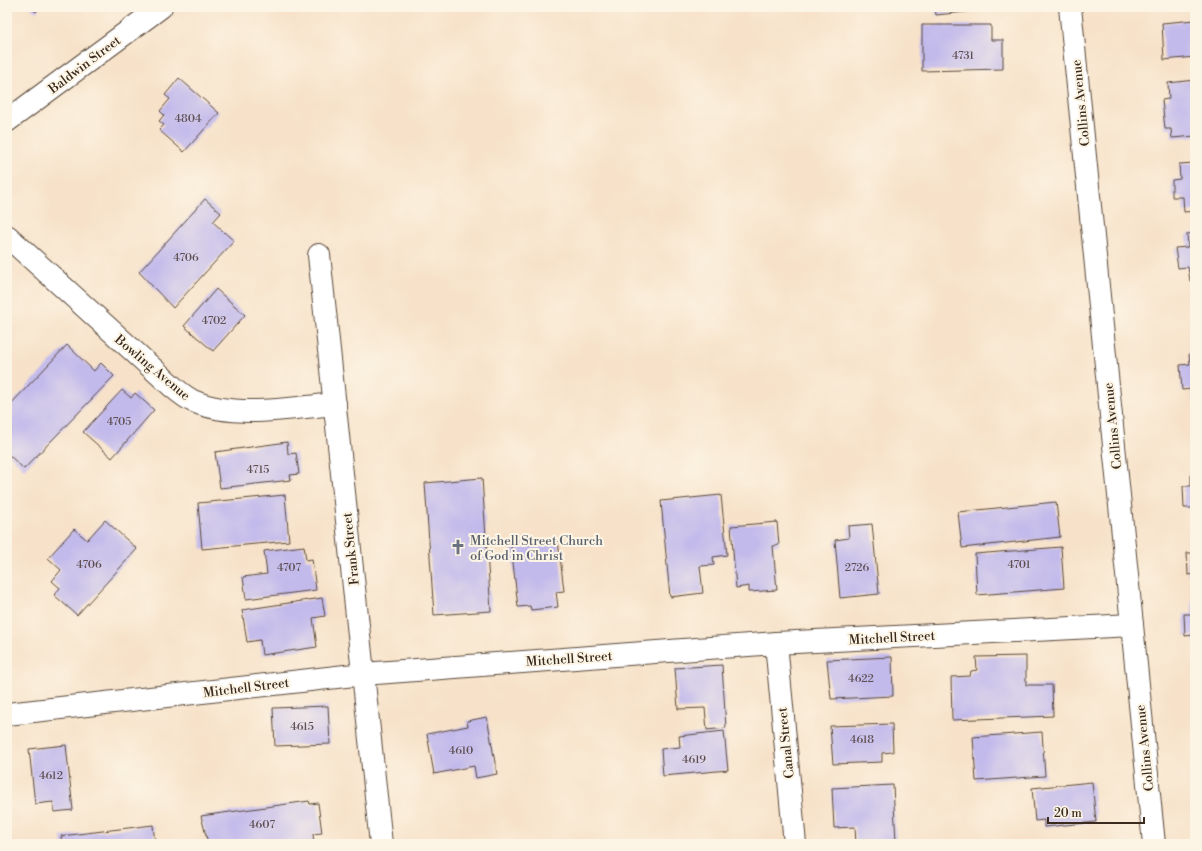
<svg xmlns="http://www.w3.org/2000/svg" width="1202" height="851" viewBox="0 0 1202 851" font-family="'Libre Bodoni',serif">
  <style>
    .building { fill: #c2baeb }
    .lines { fill: none; stroke-linecap: round; stroke-linejoin: round }
    .street-casing { stroke: #574638; stroke-width: 24 }
    .street { stroke: #fff; stroke-width: 22 }
    .labels { text-anchor: middle; stroke-width: 4; stroke-linejoin: round; paint-order: stroke }
    .number-label { font-size: 11px; fill: #5d4e51 }
    .street-label { font-size: 13px; fill: #3b2a1e; stroke: #fcf5e5 }
    .worship-label { font-size: 13px; fill: #5b616d; stroke: #fcf5e5; text-anchor: start }
  </style>
  <rect width="100%" height="100%" fill="#fcf5e5"/>
  <filter id="ink" filterUnits="userSpaceOnUse"><feTurbulence type="fractalNoise" baseFrequency=".025" numOctaves="2"/><feDisplacementMap in="SourceGraphic" scale="8" xChannelSelector="R" yChannelSelector="G"/><feConvolveMatrix kernelMatrix="1 2 1 2 8 2 1 2 1" color-interpolation-filters="sRGB"/></filter>
  <filter id="wash" filterUnits="userSpaceOnUse"><feTurbulence type="fractalNoise" baseFrequency=".012" numOctaves="4" result="noise"/><feDisplacementMap in="SourceGraphic" scale="16" xChannelSelector="R" yChannelSelector="G"/><feGaussianBlur stdDeviation="0.9" result="paint"/><feColorMatrix in="noise" values="0 0 0 0 0 0 0 0 0 0 0 0 0 0 0 0 0 1.4 0 .05"/><feComposite in="paint" operator="in"/></filter>
  <g filter="url(#wash)">
    <rect width="100%" height="100%" fill="#f7e2c9"/>
    <g id="blocks">
      <g class="building">
        <path d="M30 7H40L36 12Z"/>
        <path d="M935 7H994V9L936 15Z"/>
        <path d="M1195 20V57L1164 60 1162 23Z"/>
        <path d="M922 25H991V40H1003V69L922 71Z"/>
        <path d="M179 78 219 113 184 152 159 130 164 125 159 121 164 115 160 111 170 99 165 95Z"/>
        <path d="M1195 80V136L1172 138 1171 129H1165L1162 100 1169 99 1168 83Z"/>
        <path d="M1195 163V211L1184 212 1183 197H1172V180L1180 179 1179 164Z"/>
        <path d="M205 199 221 213 213 222 234 241 173 308 139 272Z"/>
        <path d="M1195 233V281H1190L1188 267 1178 268 1175 248 1188 247 1187 234Z"/>
        <path d="M216 289 245 315 213 351 184 326Z"/>
        <path d="M67 345 94 371 101 363 114 376 24 469 7 453V433L12 428 7 423V408Z"/>
        <path d="M1195 353V400H1193L1192 389 1182 390 1180 365 1190 364 1189 354Z"/>
        <path d="M122 390 131 398 135 393 154 410 112 458 83 432Z"/>
        <path d="M287 442 288 454 296 453 299 474 290 475 291 480 220 488 215 452Z"/>
        <path d="M1191 474H1195V520H1194L1193 508H1184L1183 486H1191Z"/>
        <path d="M482 478 491 611 434 615 425 483Z"/>
        <path d="M285 495 289 541 202 549 198 503Z"/>
        <path d="M721 495 727 555 713 557 714 565 700 566 703 593 670 597 661 501Z"/>
        <path d="M1056 502 1060 537 962 548 958 512Z"/>
        <path d="M105 520 137 549 77 615 54 595 60 588 52 581 61 570 48 558 74 529 87 540Z"/>
        <path d="M777 522 779 545 773 546 777 590 749 592V586L736 588 731 526Z"/>
        <path d="M872 524 879 594 840 598 835 540 849 538 848 526Z"/>
        <path d="M558 540 564 591 556 592 558 607 531 610 530 606 518 607 511 545Z"/>
        <path d="M304 546 306 560 312 559 316 590 246 599 243 577 267 574 264 551Z"/>
        <path d="M1061 547 1064 588 977 595 975 554Z"/>
        <path d="M1187 553H1195V574L1188 575Z"/>
        <path d="M1192 590H1195V641H1193V635L1185 636 1184 614H1192Z"/>
        <path d="M322 598 325 616 313 618 317 647 262 655 260 640 247 642 242 610Z"/>
        <path d="M1026 656V685H1052L1053 716 952 720 951 677 970 676 971 671 977 670 976 657Z"/>
        <path d="M892 657 893 696 831 699 827 660Z"/>
        <path d="M722 665 726 728 707 730 705 708 678 709 675 668Z"/>
        <path d="M328 706 330 744 275 746 273 708Z"/>
        <path d="M487 717 497 774 476 778 474 766 434 774 427 734 468 726 467 721Z"/>
        <path d="M892 724 893 752 882 753V762L833 764 830 726Z"/>
        <path d="M724 731 728 770 663 776 661 749 680 747 679 736Z"/>
        <path d="M1042 732 1045 776 976 781 973 737Z"/>
        <path d="M66 745 73 810 54 812 53 802 35 804 29 749Z"/>
        <path d="M1092 782 1096 822 1044 827V820L1035 821 1032 788Z"/>
        <path d="M893 785 896 842 856 844 855 827 834 828 832 788Z"/>
        <path d="M309 801 310 804 318 803 322 833 313 834 314 844H218V842L208 843 201 816Z"/>
        <path d="M153 825 155 844H62L61 836Z"/>
      </g>
    </g>
  </g>
  <g filter="url(#ink)">
    <use href="#blocks" fill-opacity="0" stroke="#574638" stroke-width="1"/>
    <g class="lines">
      <g class="street-casing">
        <g id="street">
          <path d="M1070 7 1154 844"/>
          <path d="M7 121 161 7"/>
          <path d="M7 236 173 387C179 392 186 398 193 401 234 419 292 408 335 404"/>
          <path d="M319 255 381 844"/>
          <path d="M776 643 795 844"/>
          <path d="M7 714 363 674 776 643 1132 625"/>
        </g>
      </g>
      <use href="#street" class="street"/>
    </g>
  </g>
  <defs>
    <g id="church-bare" transform="scale(1.2)"><path d="M-1.2-6h2.4v3.5h3.3v2.4h-3.3V6h-2.4V-.1h-3.3v-2.4h3.3Z" fill="#6b7280" stroke="#fcf5e5" stroke-width="2.5" paint-order="stroke"/></g>
  </defs>
  <g fill-rule="evenodd">
    <use href="#church-bare" x="458" y="547"/>
  </g>
  <g class="labels">
    <g class="number-label">
      <text x="963" y="59">4731</text>
      <text x="188" y="122">4804</text>
      <text x="186" y="261">4706</text>
      <text x="214" y="324">4702</text>
      <text x="119" y="425">4705</text>
      <text x="258" y="473">4715</text>
      <text x="89" y="568">4706</text>
      <text x="1019" y="568">4701</text>
      <text x="289" y="571">4707</text>
      <text x="857" y="571">2726</text>
      <text x="861" y="682">4622</text>
      <text x="302" y="730">4615</text>
      <text x="862" y="743">4618</text>
      <text x="461" y="754">4610</text>
      <text x="694" y="763">4619</text>
      <text x="51" y="779">4612</text>
      <text x="262" y="828">4607</text>
    </g>
    <g class="street-label">
      <text transform="translate(84 64) rotate(-37)" y="5">Baldwin Street</text>
      <text transform="translate(1080 103) rotate(-96)" y="5">Collins Avenue</text>
      <text transform="translate(153 367) rotate(40)" y="5">Bowling Avenue</text>
      <text transform="translate(1112 426) rotate(-96)" y="5">Collins Avenue</text>
      <text transform="translate(350 549) rotate(-96)" y="5">Frank Street</text>
      <text transform="translate(892 637) rotate(-3)" y="5">Mitchell Street</text>
      <text transform="translate(569 658) rotate(-4)" y="5">Mitchell Street</text>
      <text transform="translate(246 687) rotate(-7)" y="5">Mitchell Street</text>
      <text transform="translate(785 743) rotate(-96)" y="5">Canal Street</text>
      <text transform="translate(1144 748) rotate(-96)" y="5">Collins Avenue</text>
    </g>
    <g class="worship-label">
      <text x="470" y="545">Mitchell Street Church<tspan x="470" dy="15">of God in Christ</tspan></text>
    </g>
  </g>
  <rect width="1202" height="851" fill="none" stroke="#fcf5e5" stroke-width="24"/>
  <path d="M1048 817v6h96v-6" fill="none" stroke="#3b2a1e" stroke-width="2"/>
  <text x="1054" y="817" font-size="12" fill="#3b2a1e" stroke="#fcf5e5" stroke-width="3" paint-order="stroke">20 m</text>
</svg>
